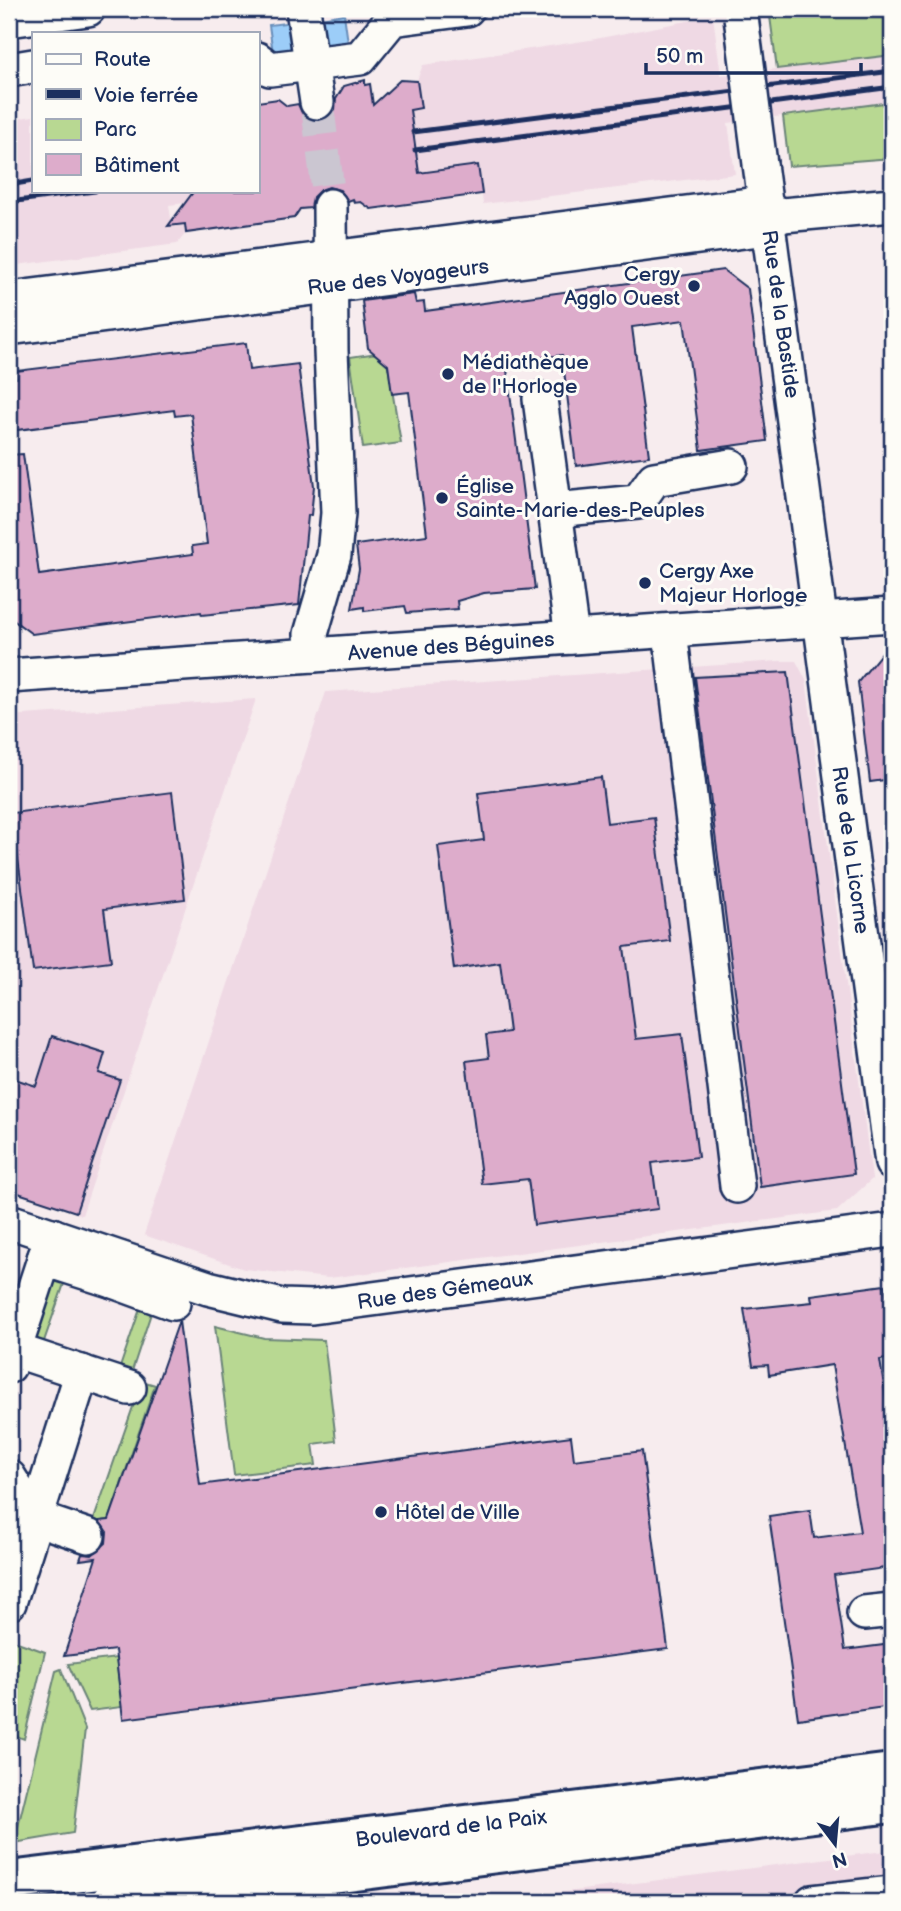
<svg xmlns="http://www.w3.org/2000/svg" width="901" height="1911" viewBox="0 0 901 1911" font-family="'Balsamiq Sans',sans-serif">
  <style>
    .built { fill: #efd9e4 }
    .green { fill: #b8d892; stroke: #6a8478; stroke-width: 2 }
    .water { fill: #9ccdf8; stroke: #688eba; stroke-width: 2 }
    .building { fill: #ddaccb; stroke: #1b2f5e; stroke-width: 2 }
    .lines { fill: none; stroke-linecap: round; stroke-linejoin: round }
    .minor-tunnel { stroke: #cbc6d1; stroke-width: 33; stroke-dasharray: 33 17; stroke-linecap: butt }
    .minor-casing { stroke: #1b2f5e; stroke-width: 38 }
    .major-casing { stroke: #1b2f5e; stroke-width: 44 }
    .minor { stroke: #fdfcf7; stroke-width: 33 }
    .major { stroke: #fdfcf7; stroke-width: 38 }
    .rail { stroke: #1b2f5e; stroke-width: 5 }
    .minor-bridge-casing { stroke: #1b2f5e; stroke-width: 38; stroke-linecap: butt }
    .minor-bridge { stroke: #fdfcf7; stroke-width: 33 }
    .poi-dot { fill: #1b2f5e; stroke: #fdfcf7; stroke-width: 2.5 }
    .labels { text-anchor: middle; stroke-width: 6; stroke-linejoin: round; paint-order: stroke }
    .poi-label { font-size: 21px; fill: #1b2f5e; stroke: #fdfcf7; text-anchor: start }
    .street-label { font-size: 21px; fill: #1b2f5e; stroke: #fdfcf7 }
  </style>
  <rect width="100%" height="100%" fill="#f7ecee"/>
  <filter id="ink" filterUnits="userSpaceOnUse"><feTurbulence type="fractalNoise" baseFrequency=".0143" numOctaves="2"/><feDisplacementMap in="SourceGraphic" scale="14" xChannelSelector="R" yChannelSelector="G"/><feConvolveMatrix kernelMatrix="1 2 1 2 8 2 1 2 1" color-interpolation-filters="sRGB"/></filter>
  <g filter="url(#ink)">
    <g class="built">
      <path d="M769 9H892V158L789 166 783 116 728 123 735 174 483 204 478 165 419 173 410 110 420 108 417 80 423 65 590 40 713 16 721 75 776 69Z"/>
      <path d="M33 116V191H194L185 203 169 205 172 225 185 224 186 233 177 244 9 266V120Z"/>
      <path d="M779 661H796L806 680 872 1179 837 1211 329 1278 244 1269 144 1235 326 692Z"/>
      <path d="M256 699 82 1215 9 1190V716Z"/>
      <path d="M892 1850V1902H489Z"/>
    </g>
    <g class="green">
      <path d="M769 9H892V55L777 69Z"/>
      <path d="M892 102V158L789 166 783 116Z"/>
      <path d="M377 353 382 360H387L401 443 363 448 350 357Z"/>
      <path d="M55 1274 66 1278 42 1347 32 1343Z"/>
      <path d="M142 1303 153 1307 130 1377 118 1373Z"/>
      <path d="M215 1326 264 1338 324 1340 336 1441 313 1444 316 1465 234 1475Z"/>
      <path d="M142 1381 155 1385 109 1520 93 1522Z"/>
      <path d="M9 1639 45 1652 24 1739 9 1733Z"/>
      <path d="M116 1658 122 1707 90 1711 68 1664Z"/>
      <path d="M61 1669 85 1729 73 1833 14 1843 56 1671Z"/>
    </g>
    <g class="water">
      <path d="M344 14 349 50 326 53 321 18Z"/>
      <path d="M292 22 296 57 274 60 269 25Z"/>
    </g>
    <g class="building">
      <path d="M365 80V85L370 84 373 105 400 80 417 81 421 108 410 110 419 173 478 165 482 194 371 209 361 202 354 203 353 199 348 201 340 190 329 187 320 190 313 197 311 208 300 209 294 218 186 233 185 224 168 226 194 191H257V102L278 99 287 106 298 104 302 113 309 120 321 121 335 110 336 99 344 86Z"/>
      <path d="M723 270 748 289 767 441 701 450 684 320 632 327 649 456 576 466 562 355 506 362 535 589 484 593 457 601 458 609 407 613 405 606 364 611V607L352 609 359 569 356 545 427 535 409 392 392 394 388 365 368 348 362 301 414 294 416 303 424 302 425 311Z"/>
      <path d="M246 343 249 370 298 364 314 486 311 515 308 516 299 605 202 615 201 612 32 634 9 617V455L23 454 39 575 193 554 192 546 207 544 191 414 175 416 174 410 9 431V379L17 378 16 371Z"/>
      <path d="M892 640V779L870 782 858 682Z"/>
      <path d="M788 672 854 1174 760 1187 695 677Z"/>
      <path d="M601 777 607 823 654 817 670 941 624 947 636 1039 682 1034 698 1157 652 1163 658 1209 534 1225 528 1179 482 1184 466 1061 489 1058 486 1035 509 1032 500 962 454 969 438 846 484 840 478 793Z"/>
      <path d="M172 792 185 899 104 909 111 961 33 971 12 813Z"/>
      <path d="M52 1036 105 1053 99 1073 120 1080 76 1212 9 1190V1077L36 1086Z"/>
      <path d="M885 1285 892 1358 880 1360 892 1436V1567L834 1575 845 1650 892 1644V1706L798 1719 769 1516 810 1510 814 1538 860 1532 832 1365 769 1375 768 1365 753 1366 744 1309 812 1302 811 1295Z"/>
      <path d="M179 1321 200 1485 571 1436 574 1460 642 1451 668 1649 123 1719 115 1650 64 1656 96 1558 80 1560 82 1554 92 1555 106 1543 107 1532 99 1521 109 1520Z"/>
    </g>
    <g class="lines">
      <path class="minor-tunnel" d="M317 102 330 206"/>
      <g class="minor-casing">
        <g id="minor">
          <path d="M303 9 317 102"/>
          <path d="M9 20 88 9"/>
          <path d="M257 59 270 69 360 58 392 19 467 9"/>
          <path d="M9 70 33 66"/>
          <path d="M760 164 892 1163"/>
          <path d="M9 299 749 205 783 215 892 205"/>
          <path d="M9 328 752 230 783 215"/>
          <path d="M540 399 572 637"/>
          <path d="M555 510 638 502 654 479 731 466"/>
          <path d="M670 631 737 1186"/>
          <path d="M313 655 311 634 334 555 338 513 331 351 330 206"/>
          <path d="M9 676 892 615"/>
          <path d="M9 1221 208 1288 282 1306 312 1307 892 1230"/>
          <path d="M44 1259 113 1281"/>
          <path d="M121 1259 113 1281 173 1303"/>
          <path d="M14 1350 129 1388"/>
          <path d="M9 1366 52 1235"/>
          <path d="M9 1477 35 1518 88 1536"/>
          <path d="M9 1603 82 1372"/>
          <path d="M864 1613 892 1610"/>
          <path d="M812 1902 892 1893"/>
        </g>
      </g>
      <g class="major-casing">
        <g id="major">
          <path d="M9 1881 892 1773"/>
          <path d="M111 1902 892 1803"/>
        </g>
      </g>
      <use href="#minor" class="minor"/>
      <use href="#major" class="major"/>
      <g class="rail">
        <path d="M413 132 892 71"/>
        <path d="M415 150 892 87"/>
        <path d="M9 185 33 181"/>
        <path d="M9 202 95 191"/>
      </g>
      <g class="minor-bridge-casing">
        <path id="minor-bridge" d="M741 17 760 164"/>
      </g>
      <use href="#minor-bridge" class="minor-bridge"/>
    </g>
  </g>
  <g class="poi-dot">
    <circle cx="694" cy="286" r="7"/>
    <circle cx="448" cy="374" r="7"/>
    <circle cx="442" cy="498" r="7"/>
    <circle cx="645" cy="583" r="7"/>
    <circle cx="381" cy="1512" r="7"/>
  </g>
  <g class="labels">
    <g class="poi-label">
      <text x="680" y="281" text-anchor="end">Cergy<tspan x="680" dy="24">Agglo Ouest</tspan></text>
      <text x="462" y="369">Médiathèque<tspan x="462" dy="24">de l'Horloge</tspan></text>
      <text x="456" y="493">Église<tspan x="456" dy="24">Sainte-Marie-des-Peuples</tspan></text>
      <text x="659" y="578">Cergy Axe<tspan x="659" dy="24">Majeur Horloge</tspan></text>
      <text x="395" y="1519">Hôtel de Ville</text>
    </g>
    <g class="street-label">
      <text transform="translate(398 277) rotate(-7)" y="7">Rue des Voyageurs</text>
      <text transform="translate(781 314) rotate(82)" y="7">Rue de la Bastide</text>
      <text transform="translate(451 646) rotate(-4)" y="7">Avenue des Béguines</text>
      <text transform="translate(851 850) rotate(82)" y="7">Rue de la Licorne</text>
      <text transform="translate(445 1290) rotate(-8)" y="7">Rue des Gémeaux</text>
      <text transform="translate(451 1828) rotate(-7)" y="7">Boulevard de la Paix</text>
    </g>
  </g>
  <rect width="901" height="1911" fill="none" stroke="#fdfcf7" stroke-width="35"/>
  <rect x="18" y="18" width="866" height="1876" fill="none" stroke="#1b2f5e" stroke-width="2.5" filter="url(#ink)"/>
  <rect x="32" y="32" width="228" height="161" fill="#fdfcf7" stroke="#a3aaba" stroke-width="2"/>
  <rect x="46" y="54" width="35" height="10" fill="#fdfcf7" stroke="#a3aaba" stroke-width="2"/>
  <text x="94" y="66" font-size="21" fill="#1b2f5e">Route</text>
  <rect x="46" y="89" width="35" height="10" fill="#1b2f5e" stroke="#a3aaba" stroke-width="2"/>
  <text x="94" y="102" font-size="21" fill="#1b2f5e">Voie ferrée</text>
  <rect x="46" y="119" width="35" height="21" fill="#b8d892" stroke="#a3aaba" stroke-width="2"/>
  <text x="94" y="136" font-size="21" fill="#1b2f5e">Parc</text>
  <rect x="46" y="154" width="35" height="21" fill="#ddaccb" stroke="#a3aaba" stroke-width="2"/>
  <text x="94" y="172" font-size="21" fill="#1b2f5e">Bâtiment</text>
  <g transform="translate(835 1844) rotate(164)" stroke="#fdfcf7" stroke-width="5" paint-order="stroke">
  <path d="M0-5L12 26L0 18L-12 26Z" fill="#1b2f5e"/>
  <text y="-10" font-size="19" font-weight="bold" text-anchor="middle" fill="#1b2f5e">N</text>
  </g>
  <path d="M646 63v10h215v-10" fill="none" stroke="#1b2f5e" stroke-width="3.5"/>
  <text x="656" y="63" font-size="21" fill="#1b2f5e" stroke="#fdfcf7" stroke-width="5" paint-order="stroke">50 m</text>
</svg>
